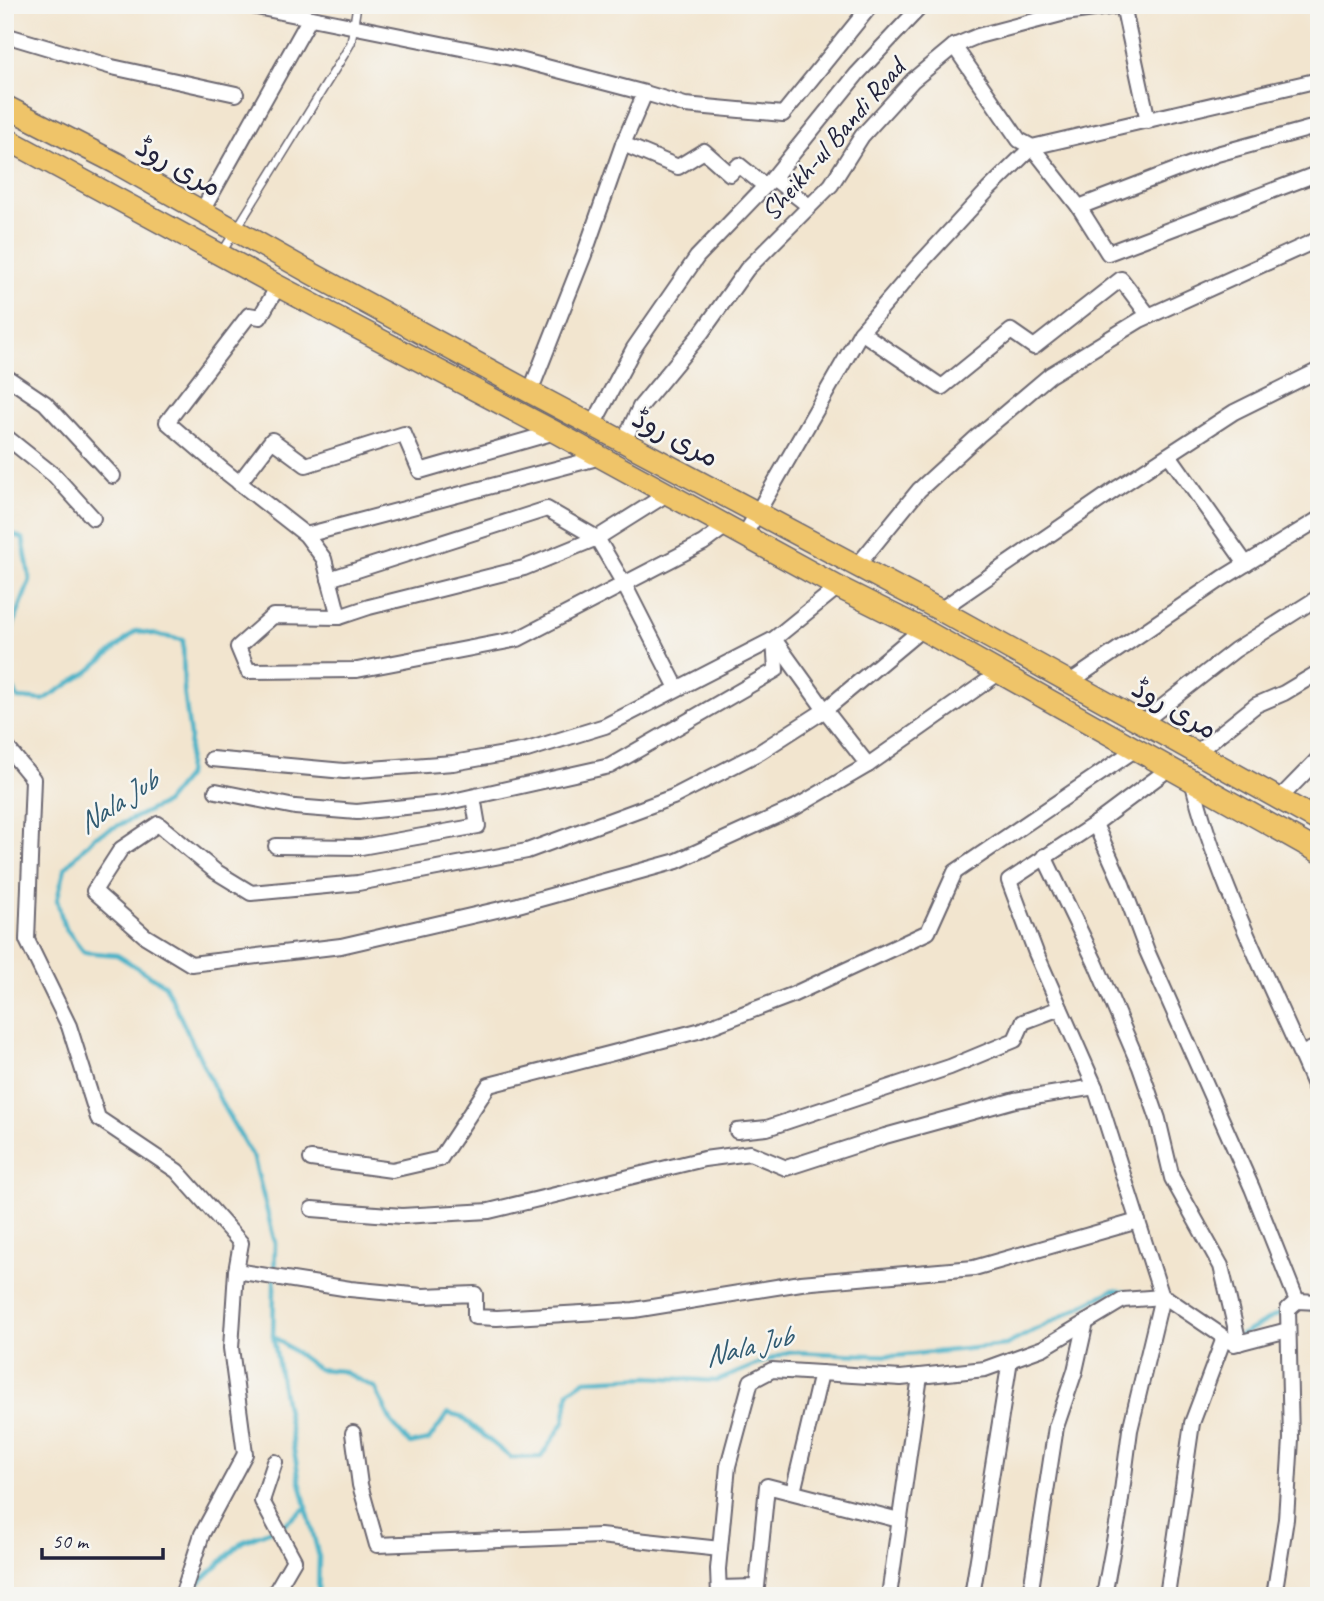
<svg xmlns="http://www.w3.org/2000/svg" width="1324" height="1601" viewBox="0 0 1324 1601" font-family="Caveat,'Playpen Sans Arabic',sans-serif">
  <style>
    .lines { fill: none; stroke-linecap: round; stroke-linejoin: round }
    .stream { stroke: #49b2c7; stroke-width: 4.5 }
    .service-casing { stroke: #6b666f; stroke-width: 10 }
    .minor-casing { stroke: #6b666f; stroke-width: 18 }
    .primary-casing { stroke: #6b666f; stroke-width: 24 }
    .service { stroke: #fff; stroke-width: 7 }
    .minor { stroke: #fff; stroke-width: 14 }
    .primary { stroke: #efc469; stroke-width: 21 }
    .labels { text-anchor: middle; stroke-width: 5; stroke-linejoin: round; paint-order: stroke }
    .street-label { font-size: 28px; fill: #22223b; stroke: #f6f6f2 }
    .water-label { font-size: 30px; font-style: italic; fill: #325c73; stroke: #f6f6f2 }
  </style>
  <rect width="100%" height="100%" fill="#f6f6f2"/>
  <filter id="ink" filterUnits="userSpaceOnUse"><feTurbulence type="fractalNoise" baseFrequency=".0143" numOctaves="2"/><feDisplacementMap in="SourceGraphic" scale="14" xChannelSelector="R" yChannelSelector="G"/><feConvolveMatrix kernelMatrix="1 2 1 2 8 2 1 2 1" color-interpolation-filters="sRGB"/></filter>
  <filter id="wash" filterUnits="userSpaceOnUse"><feTurbulence type="fractalNoise" baseFrequency=".00686" numOctaves="4" result="noise"/><feDisplacementMap in="SourceGraphic" scale="28" xChannelSelector="R" yChannelSelector="G"/><feGaussianBlur stdDeviation="1.57" result="paint"/><feColorMatrix in="noise" values="0 0 0 0 0 0 0 0 0 0 0 0 0 0 0 0 0 1.4 0 .05"/><feComposite in="paint" operator="in"/></filter>
  <g filter="url(#wash)">
    <rect width="100%" height="100%" fill="#f2e5cf"/>
    <g class="lines">
      <g class="stream">
        <path d="M5 530 23 539 30 580 5 648"/>
        <path d="M5 672 18 698 43 700 88 672 136 631 183 640 184 689 190 737 187 776 165 803 94 837 65 868 57 900 64 926 84 952 117 955 165 985 224 1108 254 1159 275 1243 273 1336 299 1478 319 1557 318 1596"/>
        <path d="M1307 1307 1319 1312"/>
        <path d="M273 1336 318 1369 342 1371 375 1388 392 1423 410 1444 429 1440 448 1413 460 1416 511 1458 541 1457 564 1422 569 1391 585 1380 649 1377 716 1381 788 1352 895 1356 1006 1345 1113 1290 1133 1293"/>
        <path d="M1239 1336 1286 1310"/>
        <path d="M189 1592 242 1542 283 1525 307 1507"/>
      </g>
    </g>
  </g>
  <g filter="url(#ink)">
    <g class="lines">
      <g class="service-casing">
        <path id="service" d="M221 254 344 55 351 43 357 5"/>
      </g>
      <g class="minor-casing">
        <g id="minor">
          <path d="M247 5 516 59 645 93"/>
          <path d="M1123 5 1148 121"/>
          <path d="M5 35 112 67 236 94"/>
          <path d="M954 46 1019 140 1032 147 1319 80"/>
          <path d="M623 144 645 93 685 105 783 114 871 5"/>
          <path d="M773 178 857 74 922 5"/>
          <path d="M1079 207 1108 253 1319 173"/>
          <path d="M202 211 310 18"/>
          <path d="M278 286 260 317 249 315 167 422 223 470 306 535 324 559 339 617 273 616 238 647 248 671 357 670 518 639 703 543 726 526"/>
          <path d="M861 332 942 387 1011 331 1034 347 1121 279 1149 316"/>
          <path d="M5 376 45 403 113 476"/>
          <path d="M530 392 584 255 623 144 678 167 704 151 730 174 739 165 765 186"/>
          <path d="M593 425 634 348 697 257 773 178 809 206"/>
          <path d="M5 436 55 476 93 518"/>
          <path d="M624 441 640 407 702 332 747 269 831 185 862 136 913 80 954 46 978 36 1065 13 1123 5"/>
          <path d="M1169 455 1246 564"/>
          <path d="M239 483 272 440 306 465 404 434 420 471 555 432"/>
          <path d="M306 535 601 457"/>
          <path d="M744 536 861 332 916 268 988 190 1032 147 1079 207 1217 154 1319 126"/>
          <path d="M857 566 919 490 978 436 1050 375 1140 320 1319 239"/>
          <path d="M329 579 547 509 597 538 667 494"/>
          <path d="M940 610 1119 487 1234 412 1319 370"/>
          <path d="M339 617 369 607 524 568 597 538 624 584 677 688"/>
          <path d="M922 629 825 710 760 752 673 797 527 851 358 883 251 893 215 871 158 824 121 849 94 891 145 936 191 964 341 946 518 905 677 861 796 807 868 765 1000 672"/>
          <path d="M1070 682 1223 578 1319 519"/>
          <path d="M1143 722 1235 650 1319 597"/>
          <path d="M5 745 33 779 27 940 69 1026 98 1118 177 1171 241 1243 236 1271 231 1348 245 1454 202 1534 183 1593 179 1596"/>
          <path d="M1196 753 1256 705 1284 693 1319 672"/>
          <path d="M212 759 344 771 453 763 527 750 605 726 774 639 825 710 868 765"/>
          <path d="M1192 780C1218 888 1277 995 1319 1097"/>
          <path d="M216 791 295 807 357 812 444 803 610 766 776 670 774 639 838 587"/>
          <path d="M1279 799 1319 758"/>
          <path d="M1095 824 1122 884 1147 951 1252 1188 1297 1301 1288 1309 1291 1439 1286 1519 1274 1596"/>
          <path d="M276 846 361 847 478 826 473 797"/>
          <path d="M1044 856 1096 964 1140 1067 1158 1119 1172 1178 1221 1266 1239 1343"/>
          <path d="M1301 1054 1319 1046"/>
          <path d="M737 1131 767 1128 950 1067 1015 1040 1023 1022 1060 1008"/>
          <path d="M311 1159 392 1170 440 1159 489 1085 698 1031 792 995 928 932 955 872 1136 749"/>
          <path d="M312 1209 402 1216 489 1211 704 1159 750 1153 786 1168 885 1136 1015 1100 1095 1087"/>
          <path d="M236 1271 350 1289 423 1296 475 1294V1317L497 1318 634 1310 801 1283 974 1268 1138 1221"/>
          <path d="M1297 1301 1319 1302"/>
          <path d="M353 1433 360 1485 377 1545 600 1536 720 1549"/>
          <path d="M793 1492 821 1373"/>
          <path d="M719 1588 757 1587 767 1486 899 1520"/>
          <path d="M273 1596 294 1560 262 1501 275 1462"/>
          <path d="M719 1596 718 1569 728 1466 751 1381 772 1370 901 1378 985 1369 1043 1348 1123 1300 1162 1297 1168 1299 1234 1344 1288 1330"/>
          <path d="M889 1596 920 1376"/>
          <path d="M972 1596 1010 1360"/>
          <path d="M1030 1596 1056 1427 1075 1371 1086 1322"/>
          <path d="M1104 1596 1119 1514 1130 1430 1162 1297 1095 1087 1036 953 1009 881 1095 824 1170 768"/>
          <path d="M1167 1596 1192 1423 1224 1338"/>
        </g>
      </g>
      <g class="primary-casing">
        <g id="primary">
          <path d="M5 106 116 163 311 273 530 392 940 610 1319 821"/>
          <path d="M5 138 278 286 555 432 838 587 922 629 1319 852"/>
        </g>
      </g>
      <use href="#service" class="service"/>
      <use href="#minor" class="minor"/>
      <use href="#primary" class="primary"/>
    </g>
  </g>
  <g class="labels">
    <g class="street-label">
      <text transform="translate(832 139) rotate(-49)" y="10">Sheikh-ul Bandi Road</text>
      <text transform="translate(179 166) rotate(29)" y="10">مری روڈ</text>
      <text transform="translate(676 437) rotate(28)" y="10">مری روڈ</text>
      <text transform="translate(1175 708) rotate(30)" y="10">مری روڈ</text>
    </g>
    <g class="water-label">
      <text transform="translate(117 802) rotate(-33)" y="10">Nala Jub</text>
      <text transform="translate(748 1346) rotate(-14)" y="10">Nala Jub</text>
    </g>
  </g>
  <rect width="1324" height="1601" fill="none" stroke="#f6f6f2" stroke-width="28"/>
  <path d="M42 1548v10h121v-10" fill="none" stroke="#22223b" stroke-width="3.5"/>
  <text x="52" y="1548" font-size="21" fill="#22223b" stroke="#f6f6f2" stroke-width="5" paint-order="stroke">50 m</text>
</svg>
